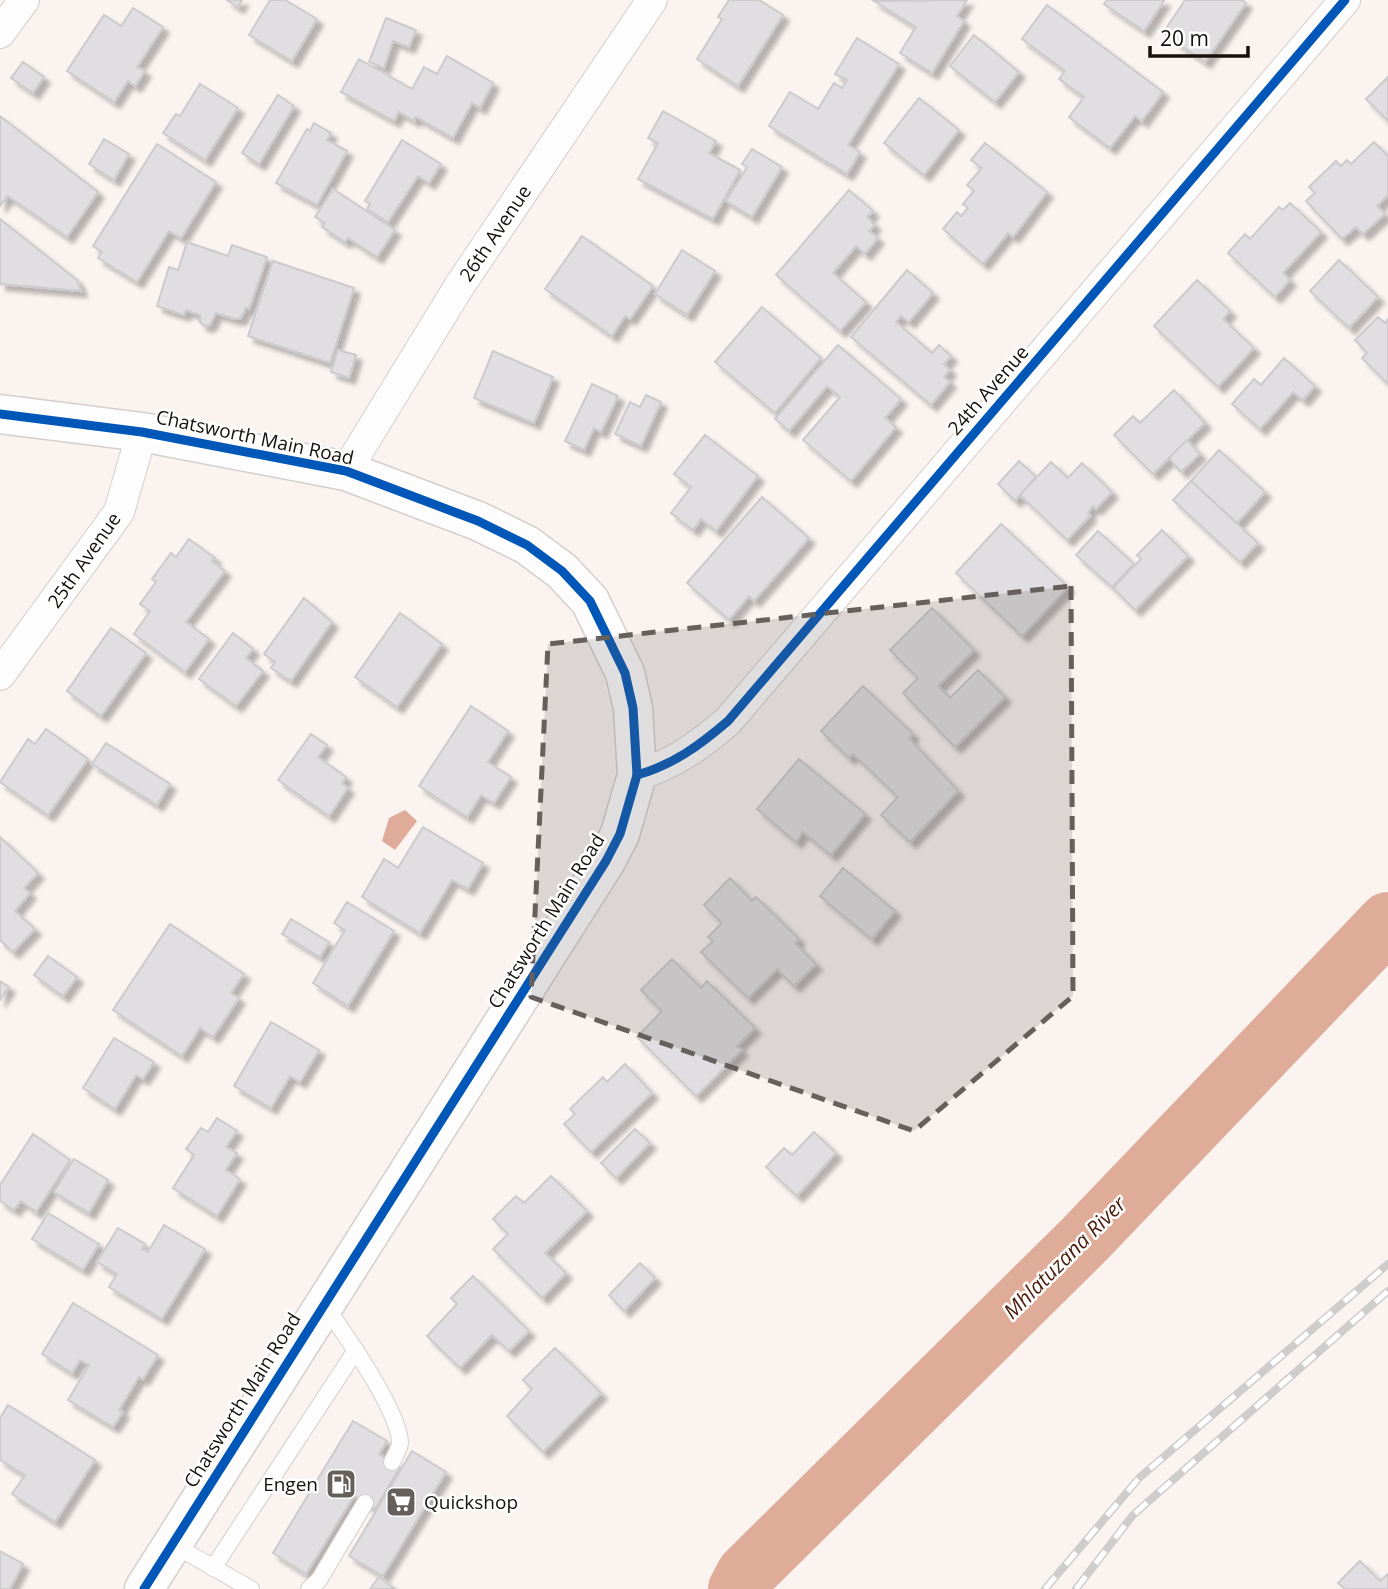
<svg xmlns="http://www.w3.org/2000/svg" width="1388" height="1589" viewBox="0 0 1388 1589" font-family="'Open Sans',sans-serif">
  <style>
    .water { fill: #deac98 }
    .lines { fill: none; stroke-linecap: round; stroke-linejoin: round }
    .river { stroke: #deac98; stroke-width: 60 }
    .building { fill: #e0dee0; stroke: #cccacb; stroke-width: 2; filter: url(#shadow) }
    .lane-casing { stroke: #d5cfcc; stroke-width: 18 }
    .street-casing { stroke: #d5cfcc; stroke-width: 32 }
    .secondary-casing { stroke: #d5cfcc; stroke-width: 41 }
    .lane { stroke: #fefdfd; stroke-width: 16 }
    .street { stroke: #fefdfd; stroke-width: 30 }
    .secondary { stroke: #fefdfd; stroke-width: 38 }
    .rail-casing { stroke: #cfcdcc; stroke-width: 8 }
    .rail { stroke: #fff; stroke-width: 5; stroke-dasharray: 16; stroke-linecap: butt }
    .cycleway-casing { stroke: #fff; stroke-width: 13 }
    .cycleway { stroke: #0057b8; stroke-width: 9 }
    .marked { fill: #66605d; fill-opacity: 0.2; stroke: #66605d; stroke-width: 5; stroke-dasharray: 14 9; stroke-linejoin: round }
    .labels { text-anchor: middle; stroke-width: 5; stroke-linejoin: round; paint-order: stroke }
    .street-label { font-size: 19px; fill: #17110e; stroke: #fff }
    .poi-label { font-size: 19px; fill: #17110e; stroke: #fff; text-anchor: end }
    .water-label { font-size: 21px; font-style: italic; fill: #4b1e0d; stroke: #fff }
  </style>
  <defs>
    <filter id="shadow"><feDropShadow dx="6" dy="6" stdDeviation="2" flood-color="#0004"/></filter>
  </defs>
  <rect width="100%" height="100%" fill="#faf3f0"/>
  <path class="water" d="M405 810 417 821 395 850 382 841 389 818Z"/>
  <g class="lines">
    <path class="river" d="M738 1589 746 1574 1085 1239 1388 922"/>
  </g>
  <g class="building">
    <path d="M227 0H242L238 7Z"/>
    <path d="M270 0H285L317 19 292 61 249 35Z"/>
    <path d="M729 0H759L783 15 738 86 697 59 722 19 718 17Z"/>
    <path d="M967 0 957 16 964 21 932 73 900 53 916 27 874 1Z"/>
    <path d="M1107 0H1162L1164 1 1144 31 1104 4Z"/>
    <path d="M1185 0H1242L1246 3 1205 62 1163 33Z"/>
    <path d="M1047 5 1163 92 1142 121 1135 116 1110 148 1069 117 1084 97 1059 79 1065 71 1022 39Z"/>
    <path d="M133 8 163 27 137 67 145 71 135 86 128 81 114 102 67 71 104 15 121 26Z"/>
    <path d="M386 18 416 30 409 47 393 41 384 68 369 62Z"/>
    <path d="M974 35 1019 72 995 102 950 66Z"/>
    <path d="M857 38 899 64 848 145 860 152 847 174 769 126 790 92 818 109 834 83 842 88 847 80 835 74Z"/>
    <path d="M447 56 493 83 480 108 472 103 453 138 416 117 414 121 399 112 394 121 341 92 359 59 412 89 424 67 437 74Z"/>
    <path d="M23 62 44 77 33 93 11 78Z"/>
    <path d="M1388 77V121L1366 99Z"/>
    <path d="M200 84 238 108 205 160 163 133 176 114 180 116Z"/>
    <path d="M278 95 294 106 259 164 242 153Z"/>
    <path d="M919 98 959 130 924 175 884 143Z"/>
    <path d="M663 111 716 141 709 153 740 170 713 219 638 179 658 143 648 138Z"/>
    <path d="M0 116 98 192 67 237 8 196 0 206Z"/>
    <path d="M314 123 331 133 327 140 347 151 317 205 276 183 307 129 310 131Z"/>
    <path d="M104 139 129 154 114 180 89 164Z"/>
    <path d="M402 140 441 164 429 183 418 176 388 222 367 209 370 204 365 201Z"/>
    <path d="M1374 142 1388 156V195L1377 206 1385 214 1363 234 1356 227 1342 239 1306 201 1315 193 1309 187 1336 161 1341 166 1347 160 1351 164Z"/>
    <path d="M985 143 1047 192 1013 237 1008 233 983 264 943 229 957 212 961 216 968 208 963 204 974 191 967 185 982 168 971 160Z"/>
    <path d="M157 144 216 182 181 238 169 231 137 282 98 258 102 252 93 246Z"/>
    <path d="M752 149 782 167 752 217 726 201 747 167 742 164Z"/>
    <path d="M333 189 395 230 377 257 348 238 345 242 322 227 325 223 315 217Z"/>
    <path d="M849 190 873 211 867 217 875 225 869 231 878 238 865 254 856 246 833 273 866 302 840 331 776 275Z"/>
    <path d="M1290 203 1321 232 1283 273 1290 280 1275 297 1228 253 1245 234 1250 239 1279 207 1283 210Z"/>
    <path d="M0 219 77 280 81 291 0 284Z"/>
    <path d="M582 236 653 286 630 319 625 316 612 336 545 289Z"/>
    <path d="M187 242 228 256 232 245 267 257 249 309 246 308 241 318 235 319 216 313 210 325 204 326 200 322V315L186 310 184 315 157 306 169 267 178 270Z"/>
    <path d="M682 250 715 271 687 315 655 294Z"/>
    <path d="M1339 260 1378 297 1349 328 1310 291Z"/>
    <path d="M273 261 354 288 330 363 248 336Z"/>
    <path d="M907 270 933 293 909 322 901 316 896 322 932 353 939 345 951 356 944 364 950 370 944 377 950 382 931 405 851 337Z"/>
    <path d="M1197 280 1230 311 1223 319 1254 348 1218 387 1154 326Z"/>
    <path d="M762 307 821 358 775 413 715 362Z"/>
    <path d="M1378 317 1385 323 1388 319V384L1362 358 1367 353 1355 340Z"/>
    <path d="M838 345 901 399 885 418 896 427 851 481 803 440 840 397 827 386 789 431 775 419Z"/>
    <path d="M338 350 356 355 349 378 331 372Z"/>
    <path d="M493 351 553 377 534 423 474 398Z"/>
    <path d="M1284 358 1315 386 1303 400 1293 392 1260 429 1232 404 1254 379 1261 385Z"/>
    <path d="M592 384 618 396 601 432 594 428 584 450 565 441Z"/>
    <path d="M1174 390 1205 423 1153 474 1114 435 1133 416 1140 423Z"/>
    <path d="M646 395 661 402 641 446 615 434 630 402 640 407Z"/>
    <path d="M705 435 758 476 716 531 701 519 693 530 671 513 691 487 674 474Z"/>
    <path d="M1187 440 1200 454 1181 472 1169 458Z"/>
    <path d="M1219 450 1265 492 1237 523 1191 481Z"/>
    <path d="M1019 461 1036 477 1015 501 998 484Z"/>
    <path d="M1051 462 1068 478 1082 463 1112 492 1096 509 1093 506 1088 513 1090 516 1067 540 1020 495Z"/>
    <path d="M1191 481 1258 543 1240 562 1173 500Z"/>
    <path d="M762 497 809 538 754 601 749 596 729 620 687 583Z"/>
    <path d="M1001 524 1068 587 1022 636 956 573Z"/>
    <path d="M1162 530 1188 556 1135 610 1113 588 1141 559 1137 555Z"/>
    <path d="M1098 531 1134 564 1112 587 1076 555Z"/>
    <path d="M189 539 215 558 212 561 225 571 186 622 209 639 185 672 134 634 150 611 140 604 156 582 152 579 171 553 176 557Z"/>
    <path d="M304 598 332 622 291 681 271 668 275 662 264 654Z"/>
    <path d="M932 608 974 650 938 686 950 698 978 670 1005 697 955 747 903 693 918 678 890 650Z"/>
    <path d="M400 613 442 644 397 707 355 677Z"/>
    <path d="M111 628 146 653 101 716 67 691Z"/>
    <path d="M233 633 253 649 246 658 263 671 236 706 199 679Z"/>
    <path d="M863 686 913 734 909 738 958 791 910 842 881 815 898 797 853 754 849 758 821 731Z"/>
    <path d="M471 706 508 731 488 762 511 777 494 803 481 795 467 817 419 786Z"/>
    <path d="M46 729 88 759 48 815 0 782 28 739 35 744Z"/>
    <path d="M311 734 327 745 318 757 346 777 342 783 348 788 329 816 278 780Z"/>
    <path d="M106 743 170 784 157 805 92 764Z"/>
    <path d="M799 759 865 814 831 855 803 832 796 842 757 809Z"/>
    <path d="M423 827 483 863 468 889 452 880 420 933 362 897 384 859 398 868Z"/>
    <path d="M0 837 38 873 24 888 30 893 15 911 35 929 13 952 0 940Z"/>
    <path d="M843 868 895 911 872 939 820 896Z"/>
    <path d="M730 878 752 901 756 897 799 939 795 943 816 964 794 986 777 969 748 998 701 952 713 941 708 937 722 923 704 905Z"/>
    <path d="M347 902 394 931 348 1006 313 983 345 930 334 923Z"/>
    <path d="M291 919 329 942 320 957 282 934Z"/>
    <path d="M170 924 244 974 231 993 239 998 213 1037 200 1028 182 1056 113 1010Z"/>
    <path d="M48 956 77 977 63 996 34 975Z"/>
    <path d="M672 959 701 988 707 981 755 1028 737 1046 742 1050 696 1096 637 1037 662 1011 641 990Z"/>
    <path d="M0 981 9 987 0 1000Z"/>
    <path d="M271 1022 319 1050 300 1082 290 1076 271 1108 234 1086Z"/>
    <path d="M114 1038 154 1062 143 1079 136 1075 115 1109 83 1088Z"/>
    <path d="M625 1064 652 1093 591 1152 564 1124 575 1114 570 1109 603 1077 607 1082Z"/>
    <path d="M217 1118 237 1131 226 1147 237 1153 226 1170 240 1179 217 1216 173 1188 194 1155 186 1149 201 1128 208 1132Z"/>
    <path d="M635 1129 650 1143 616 1178 601 1163Z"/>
    <path d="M814 1132 836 1153 797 1196 766 1167 784 1148 792 1155Z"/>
    <path d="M33 1134 70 1160 36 1212 21 1201 14 1210 0 1201V1185Z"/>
    <path d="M74 1159 108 1180 89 1213 54 1192Z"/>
    <path d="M551 1176 587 1211 545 1253 566 1273 542 1298 493 1249 508 1234 493 1219 516 1196 524 1203Z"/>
    <path d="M48 1213 99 1244 83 1270 32 1239Z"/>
    <path d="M164 1225 205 1249 162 1319 109 1287 117 1274 97 1262 118 1228 145 1244 142 1249 148 1252Z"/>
    <path d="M640 1263 655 1278 624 1311 609 1295Z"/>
    <path d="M473 1276 529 1331 509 1351 492 1335 460 1368 427 1336 457 1304 451 1298Z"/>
    <path d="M73 1303 158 1355 143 1379 139 1377 119 1410 123 1412 113 1427 68 1400 89 1365 80 1360 72 1373 42 1354Z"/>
    <path d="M555 1348 601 1393 543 1452 507 1416 532 1389 523 1380Z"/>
    <path d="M8 1405 95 1460 55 1522 12 1494 25 1475 0 1460V1418Z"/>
    <path d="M353 1421 387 1441 379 1454 400 1467 375 1509 354 1496 306 1574 273 1553Z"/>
    <path d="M412 1451 446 1472 383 1576 349 1556Z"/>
    <path d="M0 1551 23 1564 10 1589H0Z"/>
    <path d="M1360 1561 1380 1581 1388 1574V1589H1345L1338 1583Z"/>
    <path d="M379 1577 395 1589H370Z"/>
  </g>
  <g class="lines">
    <g class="lane-casing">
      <g id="lane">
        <path d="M325 1306C345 1334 398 1409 400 1442 400 1449 395 1455 392 1462"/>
        <path d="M172 1544 251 1589"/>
        <path d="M213 1568 356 1350"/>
        <path d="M309 1589 319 1580 365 1503"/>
      </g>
    </g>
    <g class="street-casing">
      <g id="street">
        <path d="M0 33 24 0"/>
        <path d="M346 471 460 285 652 0"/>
        <path d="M0 675 119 512 142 432"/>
        <path d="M637 775C673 765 700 745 728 721L1345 0"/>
      </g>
    </g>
    <g class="secondary-casing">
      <path id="secondary" d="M0 414 142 432 346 471 478 521 527 545 562 571 590 601 625 673 633 708 637 775 620 834 606 861 144 1589"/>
    </g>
    <use href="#lane" class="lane"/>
    <use href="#street" class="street"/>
    <use href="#secondary" class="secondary"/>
    <g class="rail-casing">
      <g id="rail">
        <path d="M1045 1589 1139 1478 1388 1264"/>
        <path d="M1076 1589 1133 1515 1388 1291"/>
      </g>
    </g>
    <use href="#rail" class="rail"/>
    <g class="cycleway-casing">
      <g id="cycleway">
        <path d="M0 414 142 432 346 471 478 521 527 545 562 571 590 601 625 673 633 708 637 775 620 834 606 861 144 1589"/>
        <path d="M637 775C673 765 700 745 728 721L1345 0"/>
      </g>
    </g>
    <use href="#cycleway" class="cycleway"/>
  </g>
  <path class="marked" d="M1071 586 1073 996 914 1131 531 997 548 644Z"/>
  <defs>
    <g id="fuel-square" transform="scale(1.575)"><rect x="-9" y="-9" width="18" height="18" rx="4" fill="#66605d" stroke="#fff"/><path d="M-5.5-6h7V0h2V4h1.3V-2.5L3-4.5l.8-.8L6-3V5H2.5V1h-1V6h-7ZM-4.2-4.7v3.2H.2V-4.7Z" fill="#fff"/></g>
    <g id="supermarket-square" transform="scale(1.575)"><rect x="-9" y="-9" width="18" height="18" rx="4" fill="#66605d" stroke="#fff"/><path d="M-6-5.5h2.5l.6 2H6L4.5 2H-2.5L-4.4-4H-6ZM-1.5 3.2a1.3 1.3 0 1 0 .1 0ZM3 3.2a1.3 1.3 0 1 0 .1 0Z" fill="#fff"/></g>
  </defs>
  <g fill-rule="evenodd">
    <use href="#fuel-square" x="341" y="1484"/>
    <use href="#supermarket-square" x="401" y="1502"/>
  </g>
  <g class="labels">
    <g class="street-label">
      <text transform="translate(495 233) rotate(-56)" y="7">26th Avenue</text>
      <text transform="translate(988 390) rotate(-49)" y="7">24th Avenue</text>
      <text transform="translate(255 437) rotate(12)" y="7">Chatsworth Main Road</text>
      <text transform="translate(84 560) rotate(-55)" y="7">25th Avenue</text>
      <text transform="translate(546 921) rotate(-58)" y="7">Chatsworth Main Road</text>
      <text transform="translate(242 1400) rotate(-58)" y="7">Chatsworth Main Road</text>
    </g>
    <g class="poi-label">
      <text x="318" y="1491">Engen</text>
      <text x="424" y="1509" text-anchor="start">Quickshop</text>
    </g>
    <g class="water-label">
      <text transform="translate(1065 1258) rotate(-45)" y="7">Mhlatuzana River</text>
    </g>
  </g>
  <path d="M1150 46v10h98v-10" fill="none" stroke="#17110e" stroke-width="3.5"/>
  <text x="1160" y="46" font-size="21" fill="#17110e" stroke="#ffffff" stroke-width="5" paint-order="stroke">20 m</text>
</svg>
